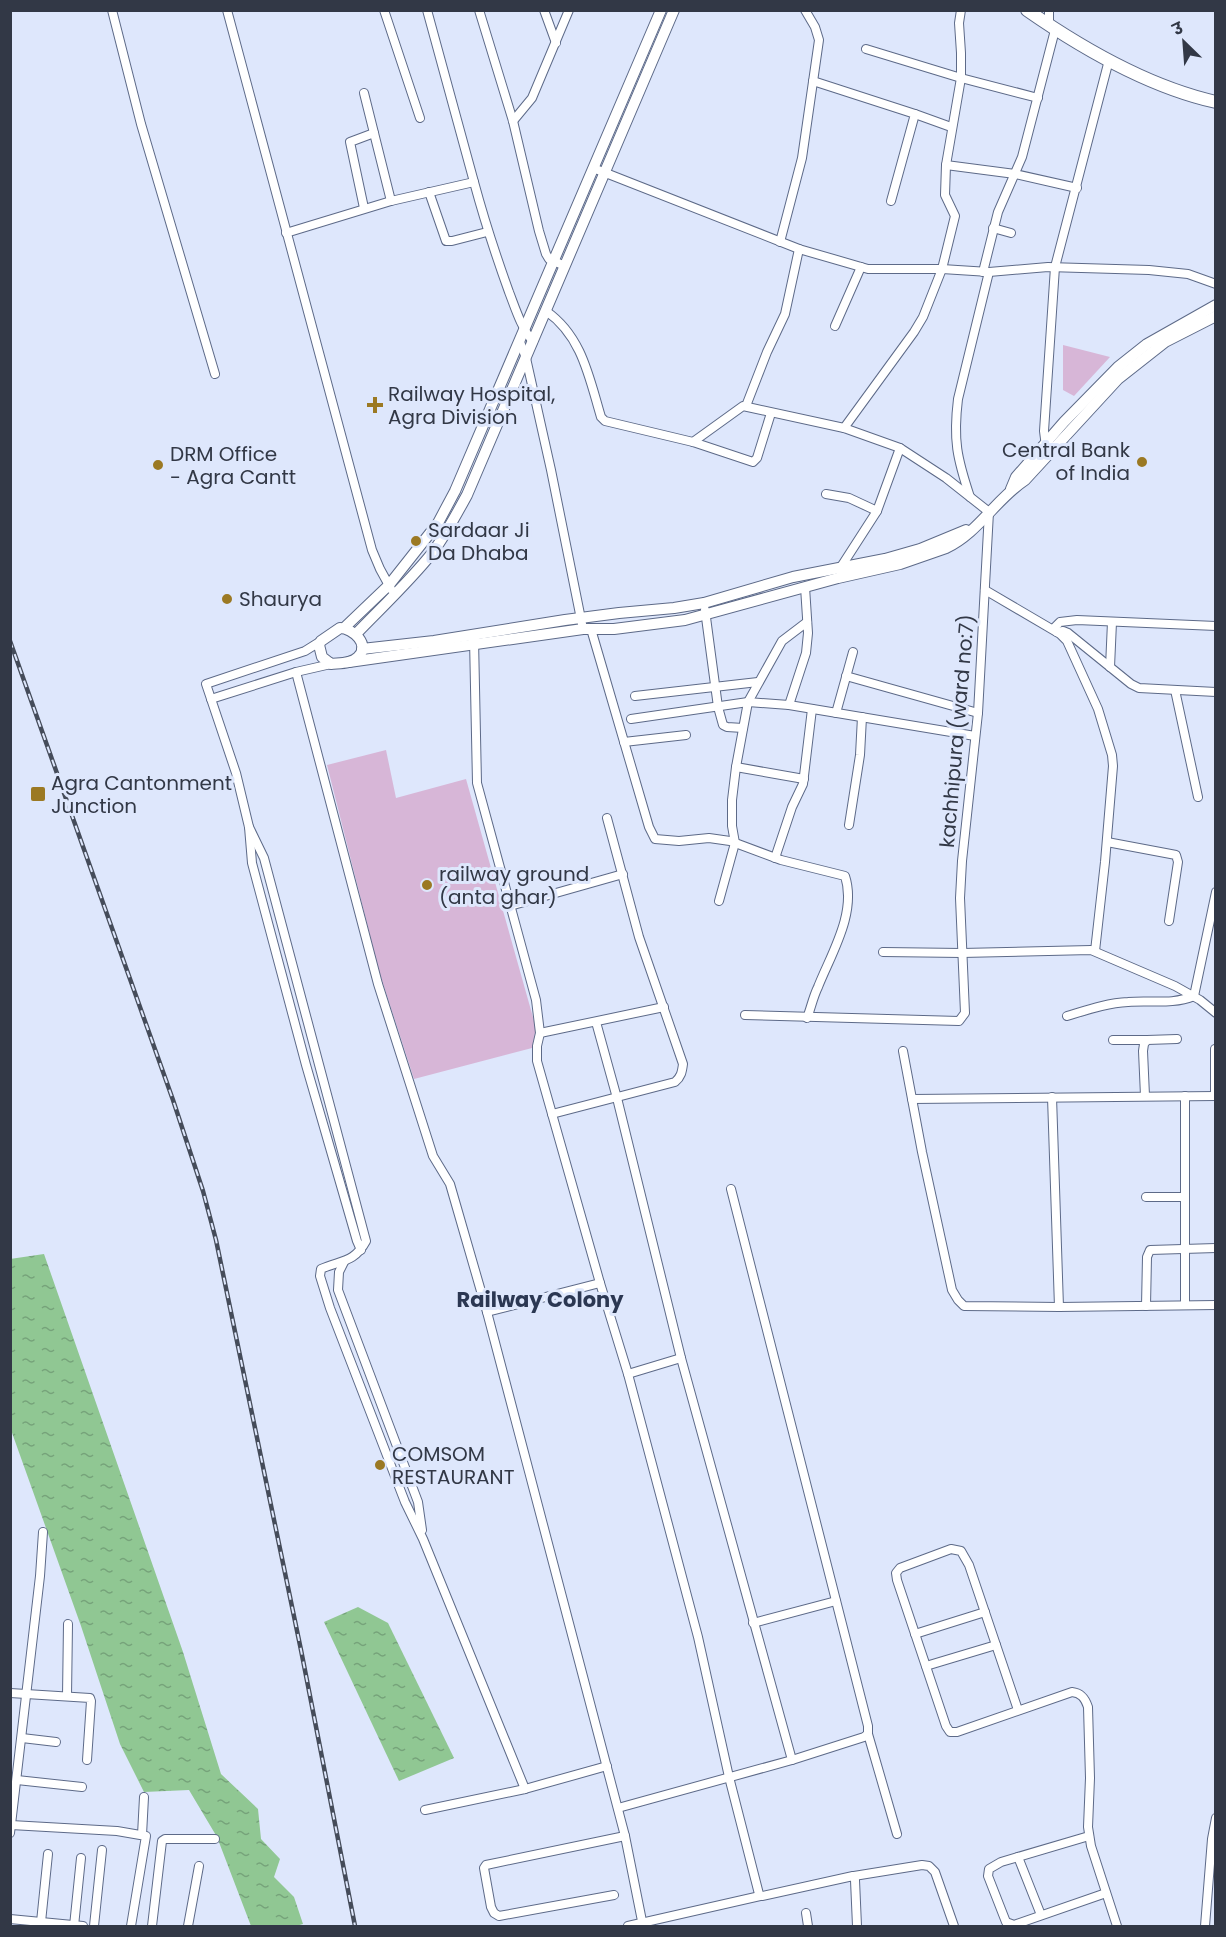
<svg xmlns="http://www.w3.org/2000/svg" width="1226" height="1937" viewBox="0 0 1226 1937" font-family="Poppins,'Noto Sans Devanagari',sans-serif">
  <style>
    .park { fill: #d7b6d7 }
    .water { fill: url(#water-ripples) }
    .lines { fill: none; stroke-linecap: round; stroke-linejoin: round }
    .minor-casing { stroke: #5d6a88; stroke-width: 10 }
    .tertiary-casing { stroke: #5d6a88; stroke-width: 12 }
    .secondary-casing { stroke: #5d6a88; stroke-width: 14 }
    .minor { stroke: #fff; stroke-width: 8 }
    .tertiary { stroke: #fff; stroke-width: 10 }
    .secondary { stroke: #fff; stroke-width: 12 }
    .rail-casing { stroke: #454c5a; stroke-width: 4.5 }
    .rail { stroke: #dee7fc; stroke-width: 2; stroke-dasharray: 7; stroke-linecap: butt }
    .poi-dot { fill: #9b7923; stroke: #dee7fc; stroke-width: 2 }
    .labels { text-anchor: middle; stroke-width: 6; stroke-linejoin: round; paint-order: stroke }
    .poi-label { font-size: 20px; fill: #323846; stroke: #dee7fc; text-anchor: start }
    .street-label { font-size: 20px; fill: #323846; stroke: #dee7fc }
    .neighbourhood-label { font-size: 21px; font-weight: bold; fill: #2b3752; stroke: #dee7fc }
  </style>
  <defs>
    <pattern id="water-ripples" width="26" height="14" patternUnits="userSpaceOnUse" patternTransform="scale(1.5)"><rect width="26" height="14" fill="#90c793"/><path d="M2 4q2-2 4 0t4 0M15 11q2-2 4 0t4 0" fill="none" stroke="#76a37a"/></pattern>
  </defs>
  <rect width="100%" height="100%" fill="#dee7fc"/>
  <g class="park">
    <path d="M1063 345 1110 357 1074 396 1063 390Z"/>
    <path d="M386 750 396 798 466 779 536 1028 532 1048 414 1079 379 971 327 765Z"/>
  </g>
  <g class="water">
    <path d="M44 1254 183 1652 221 1774 258 1809 261 1839 280 1859 274 1877 294 1897 303 1924 296 1926H251L217 1837 189 1790 144 1792 120 1744 81 1626 11 1430 10 1259Z"/>
    <path d="M358 1607 388 1623 454 1758 399 1781 324 1622Z"/>
  </g>
  <g class="lines">
    <g class="minor-casing">
      <g id="minor">
        <path d="M112 10 141 124 215 374"/>
        <path d="M227 10 372 550 380 569 391 589"/>
        <path d="M384 10 420 118"/>
        <path d="M479 10 513 121 539 231 546 254 549 259 565 266"/>
        <path d="M544 10 556 43"/>
        <path d="M1049 26V10"/>
        <path d="M866 49 961 78 1038 98"/>
        <path d="M813 81 915 114 891 201"/>
        <path d="M364 93 391 201"/>
        <path d="M915 114 951 127"/>
        <path d="M513 121 532 98 569 10"/>
        <path d="M946 165 1015 174 1077 188"/>
        <path d="M593 168 799 249 868 269H942L989 272 1048 267 1149 270 1188 274 1216 284"/>
        <path d="M474 182C484 219 496 256 509 292 516 310 521 327 533 342"/>
        <path d="M429 192 446 241H452L487 232"/>
        <path d="M364 208 350 142 374 133"/>
        <path d="M993 228 1011 233"/>
        <path d="M286 233 391 201 474 182 427 10"/>
        <path d="M780 242 802 158 819 40 815 27 805 10"/>
        <path d="M983 272 998 212 1022 157 1055 30"/>
        <path d="M546 311C582 336 589 377 601 417L605 421 693 442 753 462 757 458 771 413"/>
        <path d="M835 326 861 267"/>
        <path d="M520 342 526 358 551 470 583 629"/>
        <path d="M746 406 767 352 785 314 799 249"/>
        <path d="M844 428 914 332 923 317 942 269 955 216 945 195 946 165 961 78V53L959 23 961 10"/>
        <path d="M693 442 743 406 844 428 900 448 946 478 989 512 978 713 962 861 960 898 965 1013 959 1021 745 1015"/>
        <path d="M1049 444 1045 439 1044 431 1055 267 1109 60"/>
        <path d="M826 494 849 498 877 511"/>
        <path d="M970 497C957 458 953 440 958 399L989 272"/>
        <path d="M839 570 877 511 900 448"/>
        <path d="M985 590 1060 634 1067 641 1098 709 1112 755 1113 766 1105 862 1095 951"/>
        <path d="M705 610 718 707 723 725 727 727 743 728"/>
        <path d="M591 629 649 827 655 839 679 841 709 838 730 841 781 860 845 876C857 913 831 954 818 987 813 997 811 1008 807 1018"/>
        <path d="M1053 629 1060 622 1077 620 1216 626"/>
        <path d="M1057 632 1063 631 1068 633 1131 684 1139 688 1216 692"/>
        <path d="M474 639 477 783 536 1000 540 1033 537 1046V1061L600 1283 628 1374 698 1637 729 1777 759 1894 762 1896 853 1876 855 1880 857 1926"/>
        <path d="M321 641 305 651 206 684 236 773 249 827 252 863 306 1065 357 1241 361 1250"/>
        <path d="M1110 667 1112 622"/>
        <path d="M296 672 378 984 433 1156 450 1184 487 1312 625 1836 643 1926"/>
        <path d="M846 676 978 713"/>
        <path d="M1175 690 1198 797"/>
        <path d="M635 696 758 682"/>
        <path d="M211 699 296 672 331 664"/>
        <path d="M789 705 806 653 808 633 805 587"/>
        <path d="M836 713 853 652"/>
        <path d="M631 719 748 702 789 705 975 736"/>
        <path d="M624 742 686 735"/>
        <path d="M736 767 804 779"/>
        <path d="M849 825 860 755 862 717"/>
        <path d="M249 827 264 858 366 1241C354 1263 341 1260 321 1269L320 1276 330 1308 405 1502 423 1539 525 1789"/>
        <path d="M1107 842 1176 855 1178 862 1169 921"/>
        <path d="M775 858 792 807 803 784 812 709"/>
        <path d="M719 901 735 843 732 826V800L736 767 748 702 782 641 807 622"/>
        <path d="M510 906 623 874"/>
        <path d="M883 952 962 953 1091 950 1175 986 1200 1000 1216 1013"/>
        <path d="M1067 1016C1087 1010 1107 1003 1128 1002 1151 1000 1172 1005 1194 996L1216 892"/>
        <path d="M596 1022 617 1098 681 1358 792 1760"/>
        <path d="M540 1033 664 1007"/>
        <path d="M1113 1040H1147"/>
        <path d="M903 1051 922 1152 952 1290 958 1300 964 1306 1059 1307 1216 1305"/>
        <path d="M1145 1096 1143 1051 1144 1044 1147 1040 1177 1039"/>
        <path d="M1185 1096V1305"/>
        <path d="M1215 1096V1049"/>
        <path d="M1052 1097 1059 1307"/>
        <path d="M912 1099 1216 1096"/>
        <path d="M552 1114 675 1082C681 1077 682 1072 683 1064L639 937 607 818"/>
        <path d="M1146 1197H1185"/>
        <path d="M344 1262 339 1272 338 1290 418 1502 422 1530"/>
        <path d="M1146 1306 1147 1257 1150 1250 1216 1248"/>
        <path d="M487 1312 600 1283"/>
        <path d="M628 1374 681 1358"/>
        <path d="M753 1623 836 1601"/>
        <path d="M915 1634 985 1612"/>
        <path d="M926 1666 996 1645"/>
        <path d="M10 1693 90 1698 91 1701 87 1760"/>
        <path d="M67 1696 68 1624"/>
        <path d="M1018 1710 969 1565 961 1551 951 1549 900 1568 896 1573 897 1580 946 1726 950 1732H957L1072 1692C1081 1693 1085 1698 1088 1707L1090 1778 1088 1827 1091 1846 1117 1926"/>
        <path d="M868 1734 897 1834"/>
        <path d="M22 1738 56 1742"/>
        <path d="M17 1780 82 1787"/>
        <path d="M618 1808 792 1760 864 1737 868 1734V1726L731 1189"/>
        <path d="M425 1810 525 1789 607 1766"/>
        <path d="M11 1825 117 1831 146 1836 131 1926"/>
        <path d="M10 1833 40 1576 43 1532"/>
        <path d="M142 1835 144 1797"/>
        <path d="M1089 1836 1001 1862 989 1869 988 1876 1006 1922 1014 1925 1106 1893"/>
        <path d="M1018 1857 1041 1915"/>
        <path d="M854 1876 922 1865 929 1866 935 1872 954 1926"/>
        <path d="M614 1895 499 1916 494 1913 491 1907 484 1868 486 1865 625 1836"/>
        <path d="M806 1913 808 1926"/>
        <path d="M10 1919 83 1926"/>
        <path d="M41 1922 48 1854"/>
        <path d="M74 1926 81 1858"/>
        <path d="M94 1926 102 1850"/>
        <path d="M152 1926 162 1841 165 1839H215"/>
        <path d="M188 1926 199 1866"/>
        <path d="M628 1926 760 1896"/>
        <path d="M1205 1926 1212 1839 1216 1818"/>
      </g>
    </g>
    <g class="tertiary-casing">
      <g id="tertiary">
        <path d="M1011 489 1016 477 1064 422 1118 367 1147 344 1216 305"/>
        <path d="M340 628C353 628 371 645 358 657 351 664 340 663 331 664L322 657 319 645 321 641Z"/>
        <path d="M344 628 389 585 438 523 455 491 661 10"/>
        <path d="M356 634C382 607 410 581 433 552 446 534 456 515 467 495L674 10"/>
        <path d="M362 649 434 641 565 620 619 613 674 608 704 603 793 577 885 559 920 549 966 530"/>
        <path d="M349 662 583 629H614L685 620 838 578 900 564 946 548C978 533 996 499 1025 480L1118 379 1165 342 1216 316"/>
      </g>
    </g>
    <g class="secondary-casing">
      <path id="secondary" d="M1027 10C1083 49 1149 87 1216 102"/>
    </g>
    <use href="#minor" class="minor"/>
    <use href="#tertiary" class="tertiary"/>
    <use href="#secondary" class="secondary"/>
    <g class="rail-casing">
      <path id="rail" d="M10 641 173 1100 203 1191 216 1240 301 1650 355 1926"/>
    </g>
    <use href="#rail" class="rail"/>
  </g>
  <g class="poi-dot">
    <path d="M372 396h6v6h6v6h-6v6h-6v-6h-6v-6h6z"/>
    <circle cx="1142" cy="462" r="6"/>
    <circle cx="158" cy="465" r="6"/>
    <circle cx="416" cy="541" r="6"/>
    <circle cx="227" cy="599" r="6"/>
    <rect x="30" y="786" width="16" height="16" rx="3"/>
    <circle cx="427" cy="885" r="6"/>
    <circle cx="380" cy="1465" r="6"/>
  </g>
  <g class="labels">
    <g class="poi-label">
      <text x="388" y="401">Railway Hospital,<tspan x="388" dy="23">Agra Division</tspan></text>
      <text x="1130" y="457" text-anchor="end">Central Bank<tspan x="1130" dy="23">of India</tspan></text>
      <text x="170" y="461">DRM Office<tspan x="170" dy="23">- Agra Cantt</tspan></text>
      <text x="428" y="537">Sardaar Ji<tspan x="428" dy="23">Da Dhaba</tspan></text>
      <text x="239" y="606">Shaurya</text>
      <text x="51" y="790">Agra Cantonment<tspan x="51" dy="23">Junction</tspan></text>
      <text x="439" y="881">railway ground<tspan x="439" dy="23">(anta ghar)</tspan></text>
      <text x="392" y="1461">COMSOM<tspan x="392" dy="23">RESTAURANT</tspan></text>
    </g>
    <g class="street-label">
      <text transform="translate(957 731) rotate(-85)" y="7">kachhipura (ward no:7)</text>
    </g>
    <g class="neighbourhood-label">
      <text x="540" y="1307">Railway Colony</text>
    </g>
  </g>
  <rect width="1226" height="1937" fill="none" stroke="#323846" stroke-width="24"/>
  <g transform="translate(1184 42) rotate(335)" stroke="#dee7fc" stroke-width="4.5" paint-order="stroke">
  <path d="M0-4.5L10 22L0 15L-10 22Z" fill="#323846"/>
  <text y="-9" font-size="16" font-weight="bold" text-anchor="middle" fill="#323846">उ</text>
  </g>
</svg>
